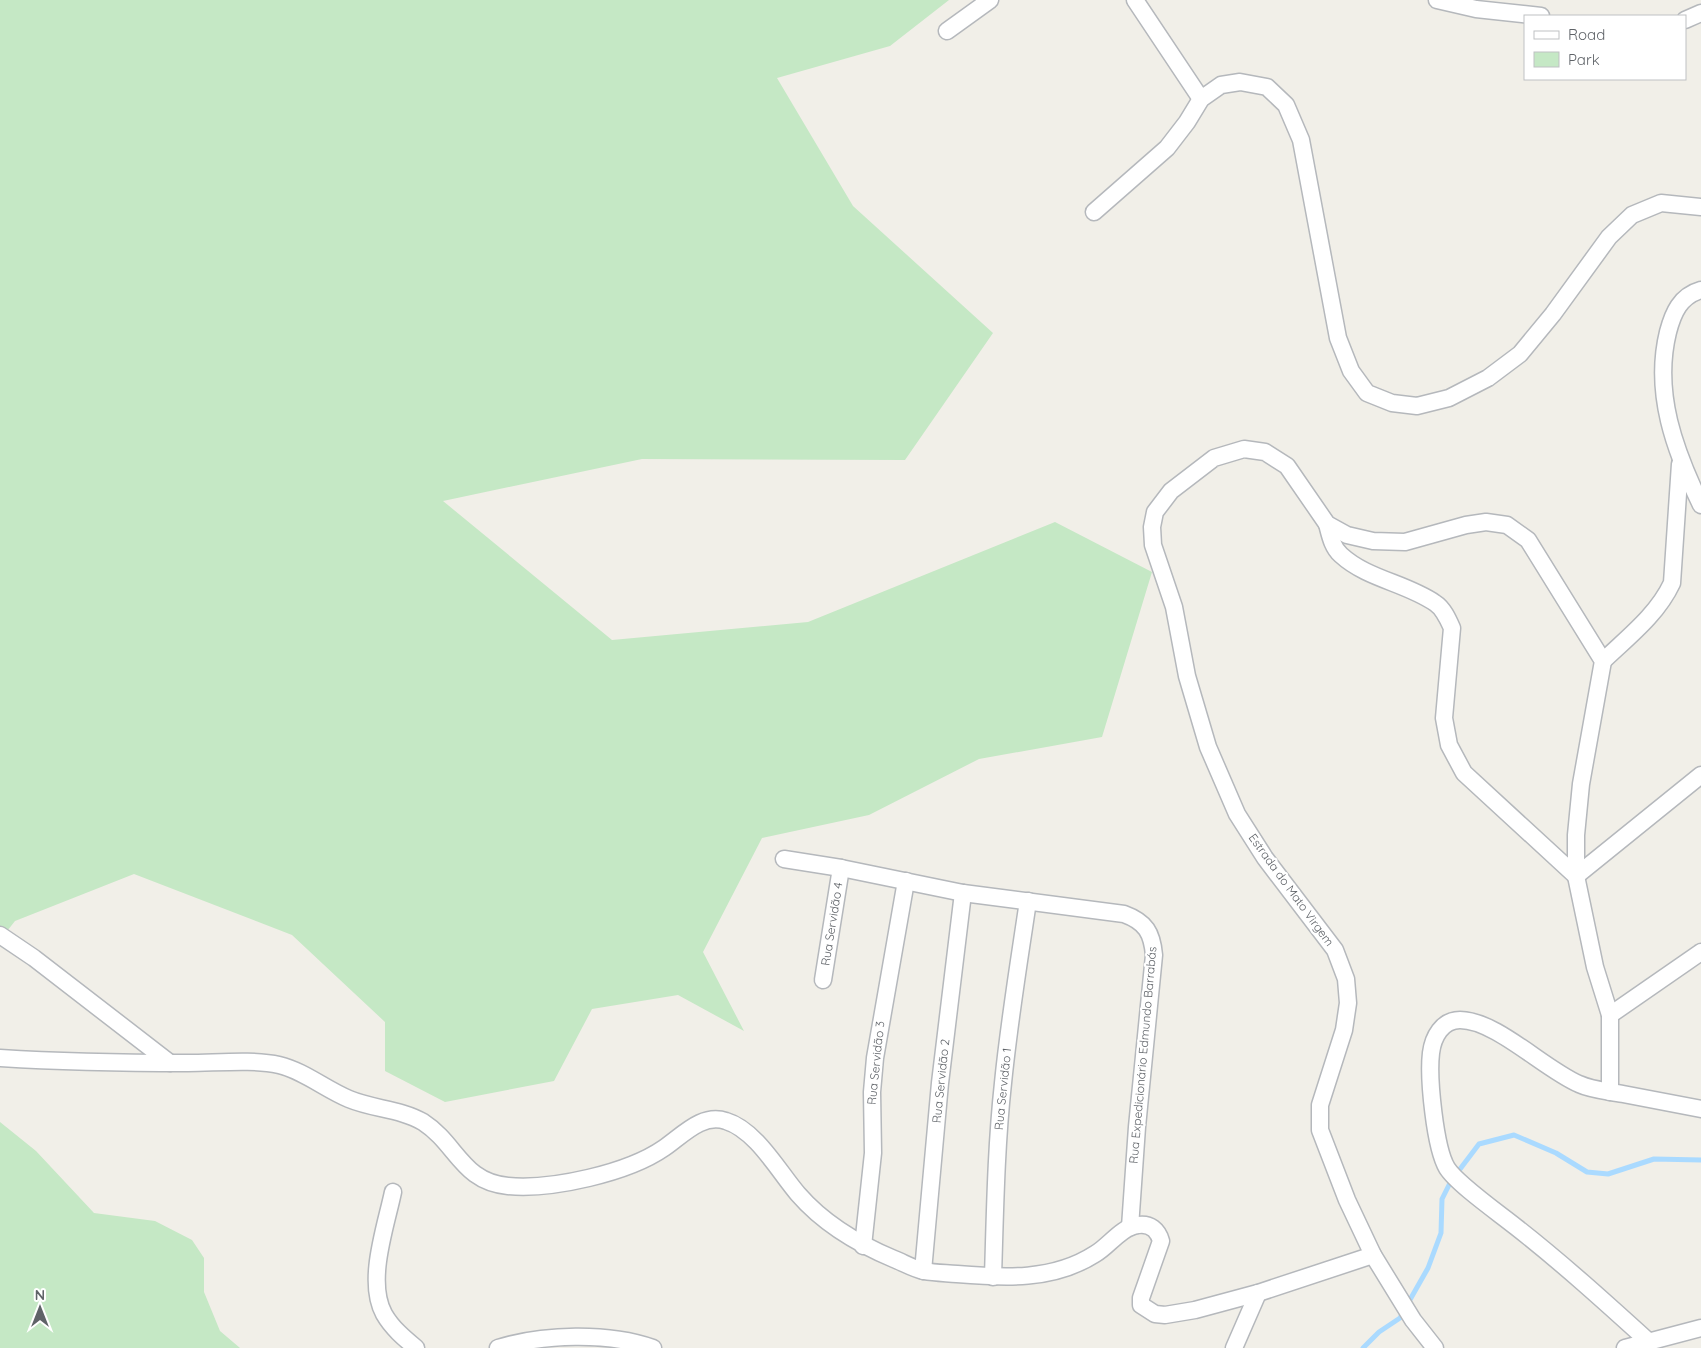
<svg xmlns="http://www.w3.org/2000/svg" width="1701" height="1348" viewBox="0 0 1701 1348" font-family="Quicksand,sans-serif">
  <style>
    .green { fill: #c5e8c5 }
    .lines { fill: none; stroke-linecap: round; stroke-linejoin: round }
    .stream { stroke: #aadaff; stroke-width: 5 }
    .street-casing { stroke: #b5b8bc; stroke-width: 19 }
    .street { stroke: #fff; stroke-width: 16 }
    .labels { text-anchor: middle; stroke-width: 4.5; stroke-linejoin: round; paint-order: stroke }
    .street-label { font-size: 12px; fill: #5f6368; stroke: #fff }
  </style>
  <rect width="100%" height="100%" fill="#f1efe8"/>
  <g class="green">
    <path d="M0 0H949L890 46 777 78 853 206 993 333 905 460 642 459 443 501 612 640 808 622 1055 522 1152 572 1102 737 979 759 869 815 762 838 703 952 744 1031 678 995 592 1009 554 1081 445 1102 385 1071V1022L292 935 134 874 15 921 0 940Z"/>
    <path d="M0 1122 36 1151 94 1213 155 1221 192 1240 204 1258V1292L220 1331 240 1348H0Z"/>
  </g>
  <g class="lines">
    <g class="stream">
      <path d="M1407 1305 1428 1268 1441 1233 1442 1199 1451 1181 1479 1144 1514 1135 1556 1153 1587 1172 1608 1174 1654 1159 1701 1160"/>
      <path d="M1363 1348 1379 1332 1400 1318 1403 1312"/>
    </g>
    <g class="street-casing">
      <g id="street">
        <path d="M1135 0 1201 99"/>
        <path d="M1437 0 1476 9 1541 16"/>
        <path d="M1685 20 1701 13"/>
        <path d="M947 31 990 0"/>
        <path d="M1094 212 1167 148 1187 122 1201 99 1221 85 1240 82 1267 87 1286 105 1301 140 1338 338 1351 371 1367 393 1392 403 1417 406 1449 398 1488 378 1520 354 1553 314 1609 237 1632 215 1661 203 1701 207"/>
        <path d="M1701 290C1680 296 1673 313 1668 332 1653 393 1675 451 1701 505"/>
        <path d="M1327 524C1330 535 1332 547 1341 555 1367 579 1406 583 1435 603 1443 608 1448 619 1452 628L1444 718 1449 745 1464 773 1576 876 1701 775"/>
        <path d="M1603 661C1628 637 1657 615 1672 583L1680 464"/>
        <path d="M784 859 841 868 963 893 1124 914C1146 922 1152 933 1154 955L1137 1127 1130 1227"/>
        <path d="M0 935 34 958 170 1063"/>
        <path d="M823 980 841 868"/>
        <path d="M1610 1015 1701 952"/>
        <path d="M0 1058C63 1062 125 1063 188 1063 216 1063 253 1059 279 1065 304 1071 325 1089 349 1099 373 1109 401 1109 423 1122 457 1144 462 1182 508 1186 552 1190 628 1173 664 1148 683 1135 702 1113 726 1121 756 1130 779 1172 798 1194 824 1224 858 1244 894 1259 904 1263 914 1269 924 1271 935 1273 946 1273 957 1274 1004 1278 1053 1281 1095 1254 1109 1246 1121 1227 1138 1225 1150 1223 1158 1230 1161 1241L1141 1298V1305L1155 1314 1165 1315 1195 1310 1258 1293 1373 1255"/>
        <path d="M393 1192C386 1226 366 1281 384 1314 392 1328 404 1338 416 1348"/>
        <path d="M863 1246 873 1153 872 1092 875 1058 906 881"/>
        <path d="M923 1271 940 1083 963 893"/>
        <path d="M993 1277C995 1212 996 1147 1003 1083 1009 1022 1019 962 1028 901"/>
        <path d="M1648 1341C1605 1302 1562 1263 1516 1227 1500 1214 1457 1184 1447 1168 1435 1148 1428 1078 1431 1053 1433 1037 1442 1020 1460 1020 1496 1020 1544 1069 1579 1084 1592 1090 1608 1091 1623 1094 1649 1099 1675 1104 1701 1109"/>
        <path d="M498 1348C543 1334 608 1332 653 1348"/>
        <path d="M1234 1348 1258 1293"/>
        <path d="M1435 1348 1413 1320 1373 1255 1347 1200 1320 1130V1105L1344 1030 1348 1003 1346 979 1335 950 1265 858 1237 814 1208 747 1187 676 1174 607 1153 545 1152 527 1155 512 1171 491 1214 458 1244 449 1265 452 1287 466 1327 524 1347 535 1373 541 1405 542 1466 525 1486 522 1507 525 1528 540 1603 661 1581 784 1576 835V876L1595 967 1610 1015V1092"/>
        <path d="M1625 1348 1701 1328"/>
      </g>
    </g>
    <use href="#street" class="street"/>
  </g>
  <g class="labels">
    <g class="street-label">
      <text transform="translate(1291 890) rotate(54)" y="4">Estrada do Mato Virgem</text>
      <text transform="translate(832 924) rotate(-81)" y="4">Rua Servidão 4</text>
      <text transform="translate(1143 1055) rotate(-85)" y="4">Rua Expedicionário Edmundo Barrabás</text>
      <text transform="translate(876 1063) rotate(-84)" y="4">Rua Servidão 3</text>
      <text transform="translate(941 1081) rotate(-84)" y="4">Rua Servidão 2</text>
      <text transform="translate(1003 1089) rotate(-84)" y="4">Rua Servidão 1</text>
    </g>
  </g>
  <rect x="1524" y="15" width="162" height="65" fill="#ffffff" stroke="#bfc1c3"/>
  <rect x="1534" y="31" width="25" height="8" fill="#ffffff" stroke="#bfc1c3"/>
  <text x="1568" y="40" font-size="15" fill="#5f6368">Road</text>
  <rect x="1534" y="52" width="25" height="15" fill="#c5e8c5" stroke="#bfc1c3"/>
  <text x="1568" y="65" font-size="15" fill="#5f6368">Park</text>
  <g transform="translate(40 1308)" stroke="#ffffff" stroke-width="4" paint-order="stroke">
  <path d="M0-4L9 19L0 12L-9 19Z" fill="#5f6368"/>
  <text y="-8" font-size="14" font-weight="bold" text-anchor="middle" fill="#5f6368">N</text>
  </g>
</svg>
